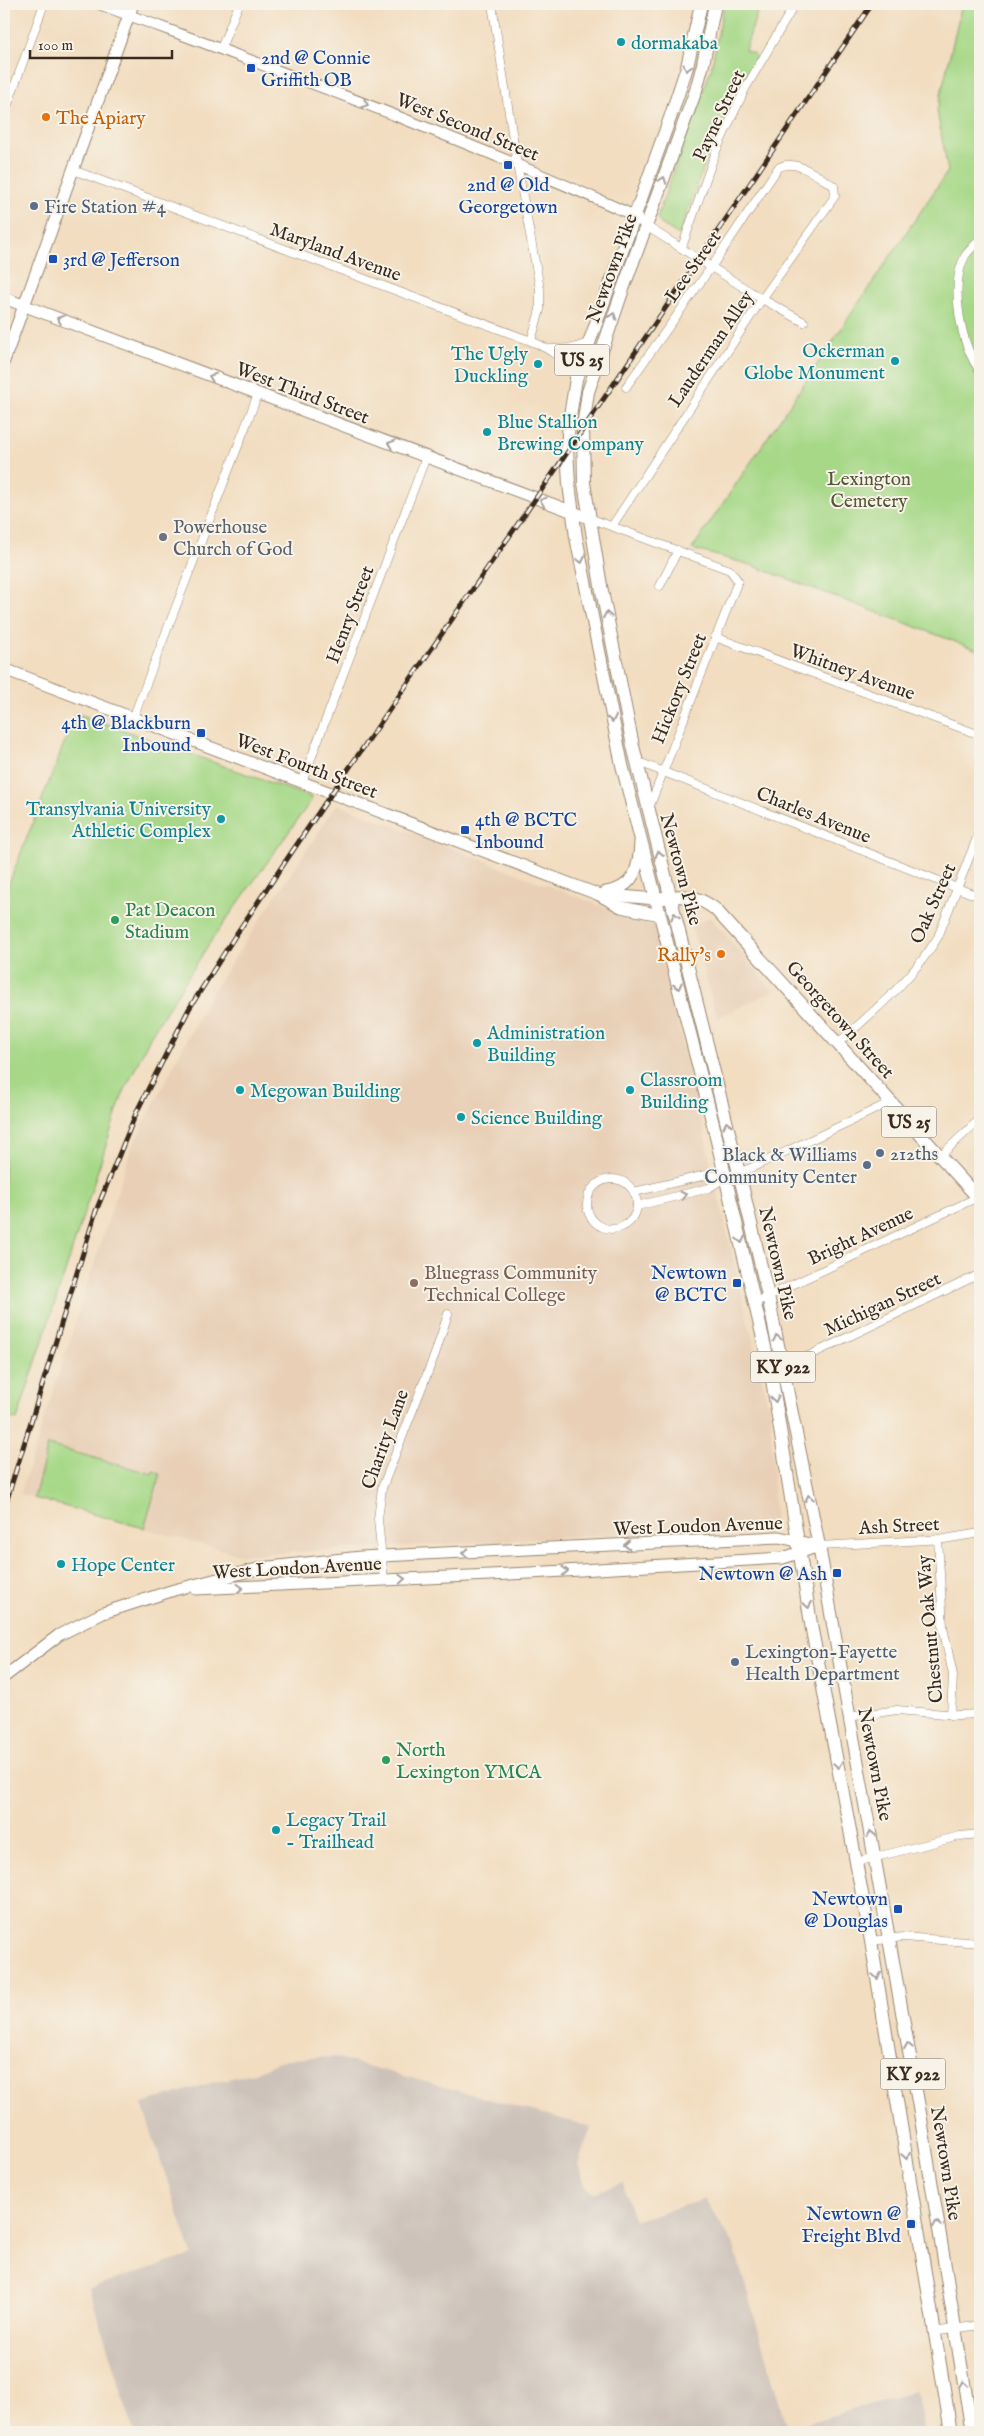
<svg xmlns="http://www.w3.org/2000/svg" width="984" height="2436" viewBox="0 0 984 2436" font-family="'IM FELL English',serif">
  <style>
    .built { fill: #e8cfb6 }
    .industrial { fill: #cdc2b9 }
    .green { fill: #a6d887; stroke: #708152 }
    .lines { fill: none; stroke-linecap: round; stroke-linejoin: round }
    .minor-casing { stroke: #96846f; stroke-width: 9 }
    .tertiary-casing { stroke: #96846f; stroke-width: 12 }
    .secondary-casing { stroke: #96846f; stroke-width: 13 }
    .primary-casing { stroke: #96846f; stroke-width: 14 }
    .minor { stroke: #fff; stroke-width: 8 }
    .tertiary { stroke: #fff; stroke-width: 10 }
    .secondary { stroke: #fff; stroke-width: 11 }
    .primary { stroke: #fff; stroke-width: 12 }
    .rail-casing { stroke: #3b2a1e; stroke-width: 5 }
    .rail { stroke: #f7f3e8; stroke-width: 3; stroke-dasharray: 9; stroke-linecap: butt }
    .oneway { stroke: #a79f9a }
    .culture-dot { fill: #0f9aa8; stroke: #f7f3e8; stroke-width: 2 }
    .transit-dot { fill: #1a4fb4; stroke: #f7f3e8; stroke-width: 2 }
    .food-dot { fill: #e8710a; stroke: #f7f3e8; stroke-width: 2 }
    .service-dot { fill: #5c6f8a; stroke: #f7f3e8; stroke-width: 2 }
    .worship-dot { fill: #6b7280; stroke: #f7f3e8; stroke-width: 2 }
    .leisure-dot { fill: #2e9e5b; stroke: #f7f3e8; stroke-width: 2 }
    .education-dot { fill: #8d6e63; stroke: #f7f3e8; stroke-width: 2 }
    .labels { text-anchor: middle; stroke-width: 4; stroke-linejoin: round; paint-order: stroke }
    .shield { fill: #f7f3e8; stroke: #73665b; stroke-width: 1 }
    .shield-label { font-size: 18px; font-weight: bold; fill: #3b2a1e }
    .culture-label { font-size: 19px; fill: #0d838f; stroke: #f7f3e8; text-anchor: start }
    .transit-label { font-size: 19px; fill: #164399; stroke: #f7f3e8; text-anchor: end }
    .street-label { font-size: 19px; fill: #3b2a1e; stroke: #f7f3e8 }
    .food-label { font-size: 19px; fill: #c56008; stroke: #f7f3e8; text-anchor: start }
    .service-label { font-size: 19px; fill: #4e5e75; stroke: #f7f3e8; text-anchor: start }
    .park-label { font-size: 19px; fill: #565638; stroke: #f7f3e8 }
    .worship-label { font-size: 19px; fill: #5b616d; stroke: #f7f3e8; text-anchor: start }
    .leisure-label { font-size: 19px; fill: #27864d; stroke: #f7f3e8; text-anchor: start }
    .education-label { font-size: 19px; fill: #785e54; stroke: #f7f3e8; text-anchor: start }
  </style>
  <rect width="100%" height="100%" fill="#f7f3e8"/>
  <filter id="ink" filterUnits="userSpaceOnUse"><feTurbulence type="fractalNoise" baseFrequency=".02" numOctaves="2"/><feDisplacementMap in="SourceGraphic" scale="10" xChannelSelector="R" yChannelSelector="G"/><feConvolveMatrix kernelMatrix="1 2 1 2 8 2 1 2 1" color-interpolation-filters="sRGB"/></filter>
  <filter id="wash" filterUnits="userSpaceOnUse"><feTurbulence type="fractalNoise" baseFrequency=".0096" numOctaves="4" result="noise"/><feDisplacementMap in="SourceGraphic" scale="20" xChannelSelector="R" yChannelSelector="G"/><feGaussianBlur stdDeviation="1.12" result="paint"/><feColorMatrix in="noise" values="0 0 0 0 0 0 0 0 0 0 0 0 0 0 0 0 0 1.4 0 .05"/><feComposite in="paint" operator="in"/></filter>
  <g filter="url(#wash)">
    <rect width="100%" height="100%" fill="#f2ddc0"/>
    <g class="built">
      <path d="M337 804 655 927 771 1417 775 1526 241 1555 20 1494 131 1149 208 998Z"/>
      <path d="M710 917 773 991 717 1018 691 926Z"/>
    </g>
    <path class="industrial" d="M334 2057 591 2127 578 2164 585 2185 593 2193 623 2183 634 2221 705 2199 733 2243 787 2429 916 2391 924 2432H134L89 2288 192 2255 142 2104 214 2082 254 2073 285 2059Z"/>
    <g class="green">
      <path d="M724 4H760L745 50 754 54 757 58 714 139 679 235 661 224 657 217 711 69Z"/>
      <path d="M962 4H980V651L751 565 692 549 948 171 937 111Z"/>
      <path d="M76 713 313 798 209 944 151 1035 122 1096 17 1420 4 1416V896Z"/>
      <path d="M48 1445 152 1474 153 1471 159 1473 160 1476 144 1528 34 1498Z"/>
    </g>
  </g>
  <g filter="url(#ink)">
    <g class="lines">
      <g class="minor-casing">
        <g id="minor">
          <path d="M492 4 517 164 540 289V310L531 341"/>
          <path d="M221 48 239 4"/>
          <path d="M4 115 44 4"/>
          <path d="M73 170 531 341C552 350 565 359 576 379"/>
          <path d="M646 226 762 299 804 322"/>
          <path d="M980 239C976 244 969 250 965 256 949 286 961 345 980 371"/>
          <path d="M682 247 716 151 745 89 795 4"/>
          <path d="M551 349 573 348 588 343"/>
          <path d="M589 518 730 570 738 581 649 808"/>
          <path d="M612 526 762 299 835 196 834 186C819 177 795 157 778 168L712 266 626 387"/>
          <path d="M660 586 678 550"/>
          <path d="M715 637 980 735"/>
          <path d="M133 718 258 394"/>
          <path d="M636 761 980 897"/>
          <path d="M302 782 426 457"/>
          <path d="M837 1044C874 1011 912 980 938 937L980 830"/>
          <path d="M940 1156 980 1119"/>
          <circle cx="612" cy="1204" r="25"/>
          <path d="M634 1192 706 1175 726 1177"/>
          <path d="M637 1206 709 1188 726 1177 751 1168 891 1102"/>
          <path d="M756 1302 978 1197"/>
          <path d="M781 1369 980 1274"/>
          <path d="M938 1539 943 1627 953 1675 951 1715"/>
          <path d="M819 1546 944 1539 980 1533"/>
          <path d="M384 1580 378 1519 382 1488 435 1354 448 1314"/>
          <path d="M848 1717 897 1710 957 1715 980 1714"/>
          <path d="M856 1862 960 1836 980 1834"/>
          <path d="M871 1941 903 1937 980 1943"/>
          <path d="M933 2332 980 2325"/>
        </g>
      </g>
      <g class="tertiary-casing">
        <path id="tertiary" d="M99 4C276 70 454 134 626 212L640 221"/>
      </g>
      <g class="secondary-casing">
        <g id="secondary">
          <path d="M4 298 589 518"/>
          <path d="M4 361 133 4"/>
          <path d="M4 669 597 894 656 899"/>
          <path d="M606 892C635 888 639 867 640 842"/>
          <path d="M599 895 621 907 660 915"/>
          <path d="M196 1589 530 1573 783 1558 819 1546"/>
          <path d="M4 1677 59 1635 103 1613 174 1590 261 1568 361 1557 779 1537 819 1546"/>
        </g>
      </g>
      <g class="primary-casing">
        <g id="primary">
          <path d="M701 4 687 67 670 118 576 379 569 422 567 448 569 484 576 537 622 765 714 1128 771 1373 812 1630 871 1941 951 2432"/>
          <path d="M715 4 703 64 696 90 623 289 588 392 583 427 584 483 601 586 633 746 741 1181 768 1296 819 1546 920 2113 972 2432"/>
          <path d="M663 898C683 894 698 896 715 909L980 1200"/>
        </g>
      </g>
      <use href="#minor" class="minor"/>
      <use href="#tertiary" class="tertiary"/>
      <use href="#secondary" class="secondary"/>
      <use href="#primary" class="primary"/>
      <g class="rail-casing">
        <path id="rail" d="M4 1509 96 1211 137 1111 189 1009 235 936 327 800 558 466 872 4"/>
      </g>
      <use href="#rail" class="rail"/>
    </g>
    <defs><path id="oneway-chevron" d="M-2-3.5L2.5 0L-2 3.5" fill="none" stroke-width="1.6" stroke-linecap="round" stroke-linejoin="round" transform="scale(1.25)"/></defs>
    <g class="oneway">
      <use href="#oneway-chevron" transform="translate(687 68) rotate(106)"/>
      <use href="#oneway-chevron" transform="translate(365 104) rotate(21)"/>
      <use href="#oneway-chevron" transform="translate(663 180) rotate(-70)"/>
      <use href="#oneway-chevron" transform="translate(613 316) rotate(-71)"/>
      <use href="#oneway-chevron" transform="translate(60 319) rotate(-159)"/>
      <use href="#oneway-chevron" transform="translate(212 377) rotate(-159)"/>
      <use href="#oneway-chevron" transform="translate(391 444) rotate(-159)"/>
      <use href="#oneway-chevron" transform="translate(543 501) rotate(-161)"/>
      <use href="#oneway-chevron" transform="translate(581 560) rotate(78)"/>
      <use href="#oneway-chevron" transform="translate(607 615) rotate(-100)"/>
      <use href="#oneway-chevron" transform="translate(612 719) rotate(78)"/>
      <use href="#oneway-chevron" transform="translate(659 854) rotate(-104)"/>
      <use href="#oneway-chevron" transform="translate(675 916) rotate(-104)"/>
      <use href="#oneway-chevron" transform="translate(678 986) rotate(76)"/>
      <use href="#oneway-chevron" transform="translate(727 1125) rotate(-104)"/>
      <use href="#oneway-chevron" transform="translate(683 1195) rotate(-14)"/>
      <use href="#oneway-chevron" transform="translate(741 1240) rotate(77)"/>
      <use href="#oneway-chevron" transform="translate(777 1338) rotate(-102)"/>
      <use href="#oneway-chevron" transform="translate(775 1399) rotate(81)"/>
      <use href="#oneway-chevron" transform="translate(809 1498) rotate(-101)"/>
      <use href="#oneway-chevron" transform="translate(627 1545) rotate(177)"/>
      <use href="#oneway-chevron" transform="translate(465 1553) rotate(177)"/>
      <use href="#oneway-chevron" transform="translate(565 1571) rotate(-3)"/>
      <use href="#oneway-chevron" transform="translate(402 1579) rotate(-3)"/>
      <use href="#oneway-chevron" transform="translate(240 1588) rotate(-2)"/>
      <use href="#oneway-chevron" transform="translate(808 1605) rotate(80)"/>
      <use href="#oneway-chevron" transform="translate(838 1765) rotate(80)"/>
      <use href="#oneway-chevron" transform="translate(871 1834) rotate(-101)"/>
      <use href="#oneway-chevron" transform="translate(877 1976) rotate(81)"/>
      <use href="#oneway-chevron" transform="translate(908 2046) rotate(-100)"/>
      <use href="#oneway-chevron" transform="translate(906 2156) rotate(81)"/>
      <use href="#oneway-chevron" transform="translate(937 2224) rotate(-99)"/>
      <use href="#oneway-chevron" transform="translate(963 2384) rotate(-99)"/>
    </g>
  </g>
  <g class="culture-dot">
    <circle cx="621" cy="42" r="5"/>
    <circle cx="895" cy="361" r="5"/>
    <circle cx="538" cy="364" r="5"/>
    <circle cx="487" cy="432" r="5"/>
    <circle cx="221" cy="819" r="5"/>
    <circle cx="477" cy="1043" r="5"/>
    <circle cx="240" cy="1090" r="5"/>
    <circle cx="630" cy="1090" r="5"/>
    <circle cx="461" cy="1117" r="5"/>
    <circle cx="61" cy="1564" r="5"/>
    <circle cx="276" cy="1830" r="5"/>
  </g>
  <g class="transit-dot">
    <rect x="246" y="63" width="10" height="10" rx="2.5"/>
    <rect x="503" y="160" width="10" height="10" rx="2.5"/>
    <rect x="48" y="254" width="10" height="10" rx="2.5"/>
    <rect x="196" y="728" width="10" height="10" rx="2.5"/>
    <rect x="460" y="825" width="10" height="10" rx="2.5"/>
    <rect x="732" y="1278" width="10" height="10" rx="2.5"/>
    <rect x="832" y="1568" width="10" height="10" rx="2.5"/>
    <rect x="893" y="1904" width="10" height="10" rx="2.5"/>
    <rect x="906" y="2219" width="10" height="10" rx="2.5"/>
  </g>
  <g class="food-dot">
    <circle cx="46" cy="117" r="5"/>
    <circle cx="721" cy="954" r="5"/>
  </g>
  <g class="service-dot">
    <circle cx="34" cy="206" r="5"/>
    <circle cx="880" cy="1153" r="5"/>
    <circle cx="867" cy="1165" r="5"/>
    <circle cx="735" cy="1662" r="5"/>
  </g>
  <circle class="worship-dot" cx="163" cy="537" r="5"/>
  <g class="leisure-dot">
    <circle cx="115" cy="920" r="5"/>
    <circle cx="386" cy="1760" r="5"/>
  </g>
  <circle class="education-dot" cx="414" cy="1283" r="5"/>
  <g class="labels">
    <g class="shield">
      <rect x="554.5" y="344.5" width="55" height="31" rx="4"/>
      <rect x="881.5" y="1106.5" width="55" height="31" rx="4"/>
      <rect x="750.5" y="1351.5" width="65" height="31" rx="4"/>
      <rect x="880.5" y="2058.5" width="65" height="31" rx="4"/>
    </g>
    <g class="shield-label">
      <text x="582" y="366">US 25</text>
      <text x="909" y="1128">US 25</text>
      <text x="783" y="1373">KY 922</text>
      <text x="913" y="2080">KY 922</text>
    </g>
    <g class="culture-label">
      <text x="631" y="49">dormakaba</text>
      <text x="885" y="357" text-anchor="end">Ockerman<tspan x="885" dy="22">Globe Monument</tspan></text>
      <text x="528" y="360" text-anchor="end">The Ugly<tspan x="528" dy="22">Duckling</tspan></text>
      <text x="497" y="428">Blue Stallion<tspan x="497" dy="22">Brewing Company</tspan></text>
      <text x="211" y="815" text-anchor="end">Transylvania University<tspan x="211" dy="22">Athletic Complex</tspan></text>
      <text x="487" y="1039">Administration<tspan x="487" dy="22">Building</tspan></text>
      <text x="640" y="1086">Classroom<tspan x="640" dy="22">Building</tspan></text>
      <text x="250" y="1097">Megowan Building</text>
      <text x="471" y="1124">Science Building</text>
      <text x="71" y="1571">Hope Center</text>
      <text x="286" y="1826">Legacy Trail<tspan x="286" dy="22">- Trailhead</tspan></text>
    </g>
    <g class="transit-label">
      <text x="261" y="64" text-anchor="start">2nd @ Connie<tspan x="261" dy="22">Griffith OB</tspan></text>
      <text x="508" y="191" text-anchor="middle">2nd @ Old<tspan x="508" dy="22">Georgetown</tspan></text>
      <text x="63" y="266" text-anchor="start">3rd @ Jefferson</text>
      <text x="191" y="729">4th @ Blackburn<tspan x="191" dy="22">Inbound</tspan></text>
      <text x="475" y="826" text-anchor="start">4th @ BCTC<tspan x="475" dy="22">Inbound</tspan></text>
      <text x="727" y="1279">Newtown<tspan x="727" dy="22">@ BCTC</tspan></text>
      <text x="827" y="1580">Newtown @ Ash</text>
      <text x="888" y="1905">Newtown<tspan x="888" dy="22">@ Douglas</tspan></text>
      <text x="901" y="2220">Newtown @<tspan x="901" dy="22">Freight Blvd</tspan></text>
    </g>
    <g class="street-label">
      <text transform="translate(718 115) rotate(-65)" y="7">Payne Street</text>
      <text transform="translate(468 126) rotate(22)" y="7">West Second Street</text>
      <text transform="translate(336 251) rotate(20)" y="7">Maryland Avenue</text>
      <text transform="translate(692 266) rotate(-55)" y="7">Lee Street</text>
      <text transform="translate(611 268) rotate(-70)" y="7">Newtown Pike</text>
      <text transform="translate(710 348) rotate(-56)" y="7">Lauderman Alley</text>
      <text transform="translate(303 392) rotate(21)" y="7">West Third Street</text>
      <text transform="translate(349 614) rotate(-69)" y="7">Henry Street</text>
      <text transform="translate(853 671) rotate(20)" y="7">Whitney Avenue</text>
      <text transform="translate(678 688) rotate(-68)" y="7">Hickory Street</text>
      <text transform="translate(307 765) rotate(21)" y="7">West Fourth Street</text>
      <text transform="translate(814 814) rotate(22)" y="7">Charles Avenue</text>
      <text transform="translate(682 869) rotate(75)" y="7">Newtown Pike</text>
      <text transform="translate(932 903) rotate(-66)" y="7">Oak Street</text>
      <text transform="translate(841 1019) rotate(48)" y="7">Georgetown Street</text>
      <text transform="translate(860 1235) rotate(-25)" y="7">Bright Avenue</text>
      <text transform="translate(779 1263) rotate(77)" y="7">Newtown Pike</text>
      <text transform="translate(882 1303) rotate(-25)" y="7">Michigan Street</text>
      <text transform="translate(384 1439) rotate(-70)" y="7">Charity Lane</text>
      <text transform="translate(698 1525) rotate(-2)" y="7">West Loudon Avenue</text>
      <text transform="translate(899 1525) rotate(-3)" y="7">Ash Street</text>
      <text transform="translate(297 1567) rotate(-3)" y="7">West Loudon Avenue</text>
      <text transform="translate(929 1629) rotate(-95)" y="7">Chestnut Oak Way</text>
      <text transform="translate(876 1764) rotate(79)" y="7">Newtown Pike</text>
      <text transform="translate(947 2163) rotate(81)" y="7">Newtown Pike</text>
    </g>
    <g class="food-label">
      <text x="56" y="124">The Apiary</text>
      <text x="711" y="961" text-anchor="end">Rally's</text>
    </g>
    <g class="service-label">
      <text x="44" y="213">Fire Station #4</text>
      <text x="890" y="1160">212ths</text>
      <text x="857" y="1161" text-anchor="end">Black &amp; Williams<tspan x="857" dy="22">Community Center</tspan></text>
      <text x="745" y="1658">Lexington-Fayette<tspan x="745" dy="22">Health Department</tspan></text>
    </g>
    <g class="park-label">
      <text x="869" y="485">Lexington<tspan x="869" dy="22">Cemetery</tspan></text>
    </g>
    <g class="worship-label">
      <text x="173" y="533">Powerhouse<tspan x="173" dy="22">Church of God</tspan></text>
    </g>
    <g class="leisure-label">
      <text x="125" y="916">Pat Deacon<tspan x="125" dy="22">Stadium</tspan></text>
      <text x="396" y="1756">North<tspan x="396" dy="22">Lexington YMCA</tspan></text>
    </g>
    <g class="education-label">
      <text x="424" y="1279">Bluegrass Community<tspan x="424" dy="22">Technical College</tspan></text>
    </g>
  </g>
  <rect width="984" height="2436" fill="none" stroke="#f7f3e8" stroke-width="20"/>
  <path d="M30 50v8h142v-8" fill="none" stroke="#3b2a1e" stroke-width="2.5"/>
  <text x="38" y="50" font-size="15" fill="#3b2a1e" stroke="#f7f3e8" stroke-width="4" paint-order="stroke">100 m</text>
</svg>
